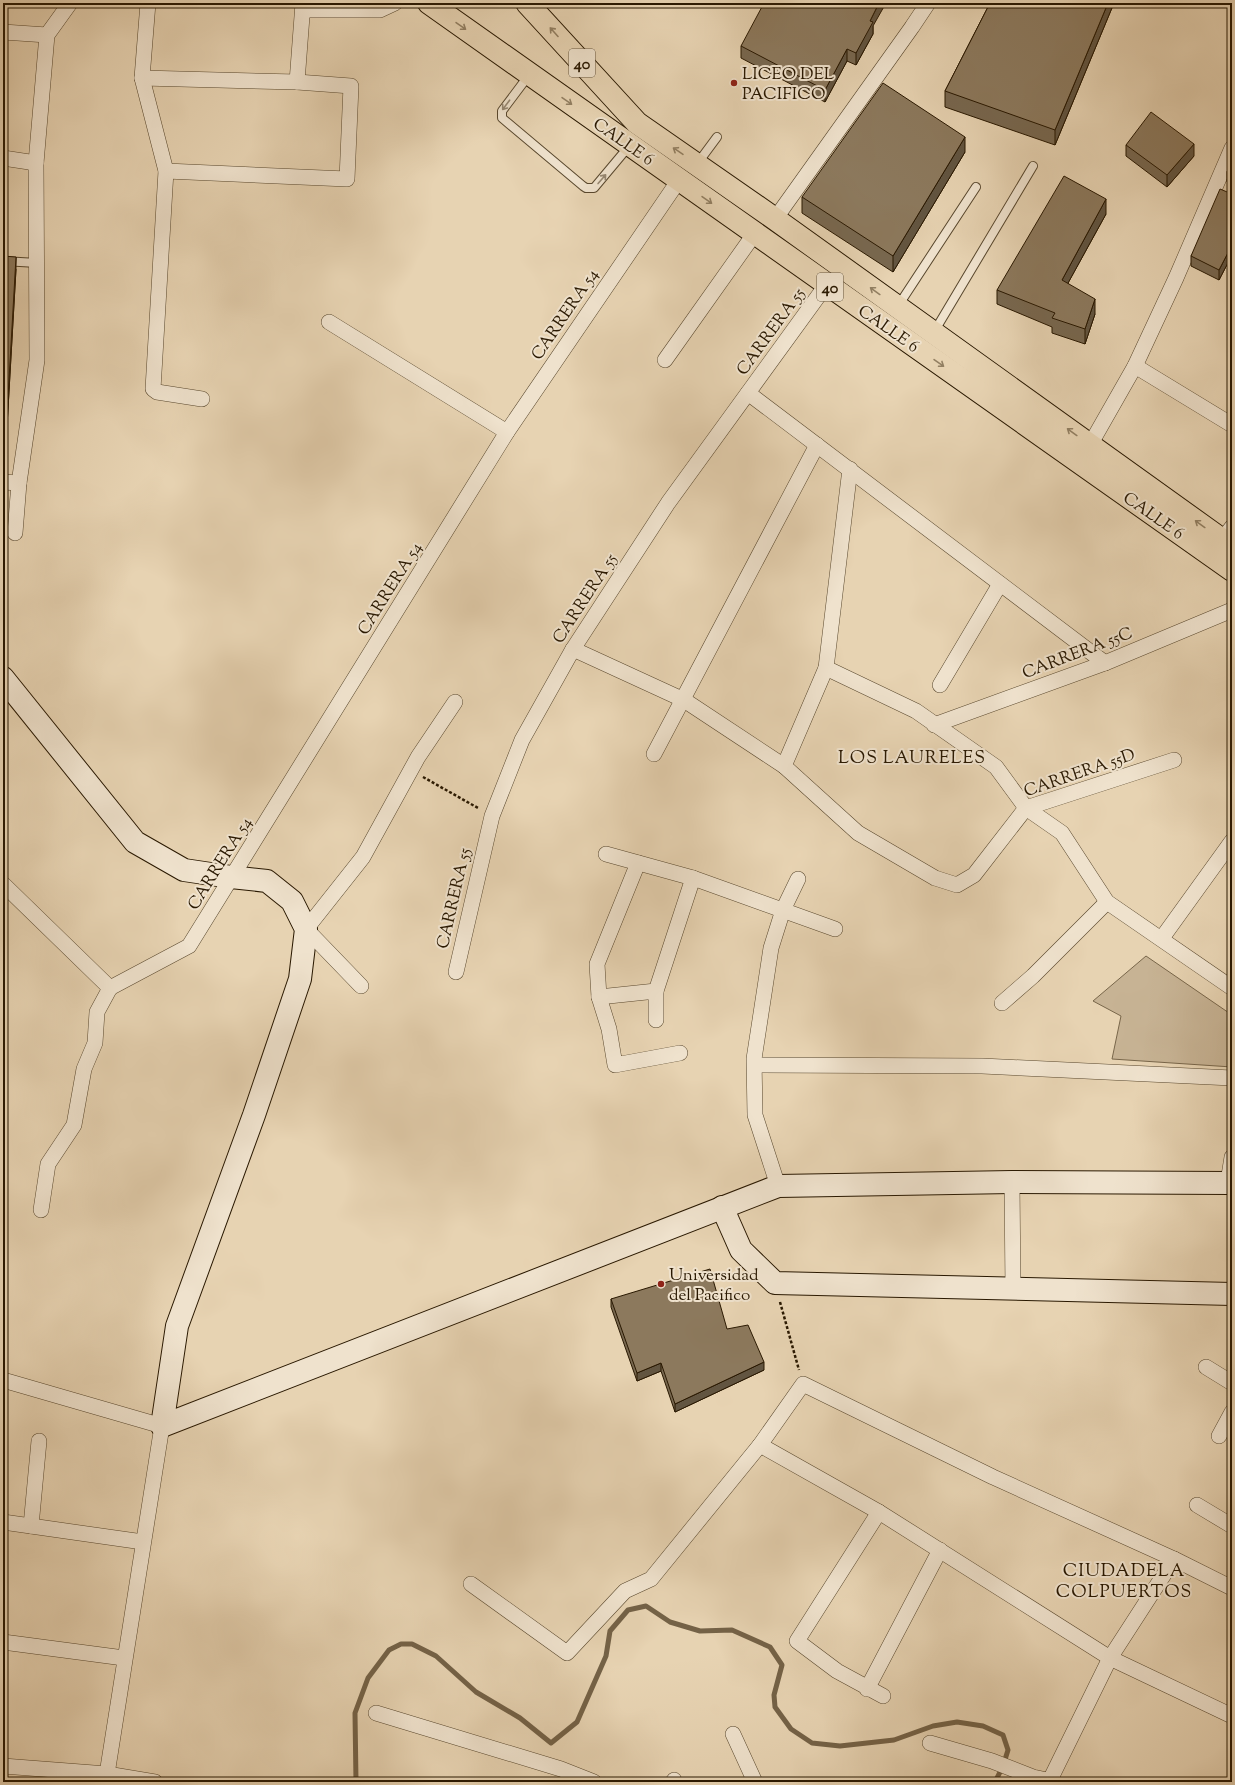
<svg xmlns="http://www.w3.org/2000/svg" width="1235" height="1785" viewBox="0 0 1235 1785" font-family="'Sorts Mill Goudy',serif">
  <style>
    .green { fill: #c7b394; stroke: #78664a }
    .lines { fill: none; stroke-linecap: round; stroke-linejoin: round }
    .stream { stroke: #746247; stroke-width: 5 }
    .lane-casing { stroke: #58472d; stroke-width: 10 }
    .street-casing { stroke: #58472d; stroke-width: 16 }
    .secondary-casing { stroke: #291801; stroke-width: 24 }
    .highway-casing { stroke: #291801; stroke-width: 24 }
    .path { stroke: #291801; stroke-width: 2.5; stroke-dasharray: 3 2; stroke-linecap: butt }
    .lane { stroke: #efe2cd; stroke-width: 8 }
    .street { stroke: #efe2cd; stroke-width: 15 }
    .secondary { stroke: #efe2cd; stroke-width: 22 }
    .highway { stroke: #e7d3b2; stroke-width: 22 }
    .wall { fill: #786850; stroke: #291801 }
    .shaded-wall { fill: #625541; stroke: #291801 }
    .building { fill: #8c795d; stroke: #291801 }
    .oneway { stroke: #927f62 }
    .oneway2 { stroke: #968771 }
    .poi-dot { fill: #8f2418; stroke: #efe2cd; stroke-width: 1.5 }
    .labels { text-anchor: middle; stroke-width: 4; stroke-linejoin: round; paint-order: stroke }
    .shield { fill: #efe2cd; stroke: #64553e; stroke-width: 1 }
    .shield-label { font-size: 16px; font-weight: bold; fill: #291801 }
    .poi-label { font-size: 17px; fill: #291801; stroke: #efe2cd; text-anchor: start }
    .street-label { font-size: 17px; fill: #291801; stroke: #efe2cd }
    .neighbourhood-label { font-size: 18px; letter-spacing: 1px; fill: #291801; stroke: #efe2cd }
  </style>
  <rect width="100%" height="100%" fill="#e7d3b2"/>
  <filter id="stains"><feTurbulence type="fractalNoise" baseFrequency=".005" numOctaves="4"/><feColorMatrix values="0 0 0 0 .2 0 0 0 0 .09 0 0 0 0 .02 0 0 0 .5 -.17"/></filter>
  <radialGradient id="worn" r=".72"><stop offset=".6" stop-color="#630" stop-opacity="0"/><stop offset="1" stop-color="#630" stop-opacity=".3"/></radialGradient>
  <path class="green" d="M1146 956 1232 1015V1067L1112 1059 1121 1016 1093 1001Z"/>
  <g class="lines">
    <path class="stream" d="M356 1782 355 1713 368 1678 389 1650 401 1644H412L436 1656 476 1692 520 1718 551 1743 577 1722 606 1656 610 1631 628 1610 646 1606 670 1622 700 1631 732 1630 770 1647 782 1665 774 1695 775 1707 791 1729 812 1743 840 1746 894 1740 933 1726 957 1722 983 1726 1003 1735 1008 1750 1003 1766 995 1782"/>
    <g class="lane-casing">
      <g id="lane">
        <path d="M529 75 502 111V118L583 186 586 188H594L630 145"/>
        <path d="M697 164 717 137"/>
        <path d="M3 261 37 263"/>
        <path d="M898 306 976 187"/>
        <path d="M934 332 1033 166"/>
      </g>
    </g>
    <g class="street-casing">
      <g id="street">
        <path d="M148 3 142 78 166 171 153 389 157 392 202 399"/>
        <path d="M303 10H380L395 3"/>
        <path d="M3 32 47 35"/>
        <path d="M142 78 297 82 351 86 347 179 166 171"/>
        <path d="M297 82 303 3"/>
        <path d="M3 158 36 163"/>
        <path d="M775 219 912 27 928 3"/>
        <path d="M329 322 507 432"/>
        <path d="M665 360 755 233"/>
        <path d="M1135 366 1232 425"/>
        <path d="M748 393 1105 663"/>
        <path d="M1090 445 1135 366 1176 278 1232 148"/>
        <path d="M3 482 19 483"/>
        <path d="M15 533 19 483 37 360 36 163 47 35 70 3"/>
        <path d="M1222 540 1232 527"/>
        <path d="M573 649 684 700 784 766 858 833 935 878 957 885 974 875 1026 808 1174 760"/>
        <path d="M826 668 916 711 996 767 1026 808 1062 833 1107 902 1232 988"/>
        <path d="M940 685 1000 584"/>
        <path d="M934 725 1105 663 1232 610"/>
        <path d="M654 754 817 445"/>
        <path d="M784 766 826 668 850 469"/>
        <path d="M606 854 693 878 835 929"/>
        <path d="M638 863 597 964 599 997 609 1029 615 1065 680 1053"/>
        <path d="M3 884 110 988"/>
        <path d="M1162 938 1232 841"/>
        <path d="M456 972 492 816 522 740 573 649 668 503 827 284"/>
        <path d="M361 986 306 929 363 857 418 757 455 702"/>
        <path d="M110 988 189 946 507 432 679 180"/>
        <path d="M599 997 656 991"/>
        <path d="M1002 1003 1033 976 1107 902"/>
        <path d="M656 1020V991L693 878"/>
        <path d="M755 1065 982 1066 1232 1078"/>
        <path d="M1012 1182 1013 1290"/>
        <path d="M1228 1182 1232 1157"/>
        <path d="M778 1186 755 1115 754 1059 771 948 783 910 798 879"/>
        <path d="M41 1210 48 1164 74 1125 84 1069 95 1043 97 1012 110 988"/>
        <path d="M1206 1367 1232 1383"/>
        <path d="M3 1380 162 1426 107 1774"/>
        <path d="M1219 1436 1232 1412"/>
        <path d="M760 1445 879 1512 1110 1658 1232 1716"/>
        <path d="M1197 1505 1232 1526"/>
        <path d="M879 1512 797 1641 837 1671 883 1696"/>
        <path d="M3 1522 143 1542"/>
        <path d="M31 1526 39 1441"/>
        <path d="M471 1584 567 1653 625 1591 651 1579 760 1445 803 1384 993 1477 1174 1559 1232 1588"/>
        <path d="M3 1642 124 1658"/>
        <path d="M867 1689 940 1550"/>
        <path d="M376 1713 561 1769 594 1782"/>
        <path d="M733 1734 755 1782"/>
        <path d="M930 1743 992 1761 1033 1777 1047 1780 1051 1778 1110 1658 1174 1559"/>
        <path d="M3 1766 107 1774 155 1782"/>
        <path d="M673 1782 674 1780"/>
      </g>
    </g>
    <g class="secondary-casing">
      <g id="secondary">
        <path d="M3 678 135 842 184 870 231 877 267 881 292 901 306 929 300 979 254 1115 177 1326 162 1426 778 1186 1012 1182 1232 1183"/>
        <path d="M722 1207 741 1250 775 1283 1232 1294"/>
      </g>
    </g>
    <g class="highway-casing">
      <g id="highway">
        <path d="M429 3 1232 570"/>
        <path d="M527 3 637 123 775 219 1232 547"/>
      </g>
    </g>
    <g class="path">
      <path d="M423 777 478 808"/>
      <path d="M780 1302 799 1370"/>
    </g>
    <use href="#lane" class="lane"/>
    <use href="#street" class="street"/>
    <use href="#secondary" class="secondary"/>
    <use href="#highway" class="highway"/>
  </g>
  <g class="wall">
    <path d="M990 3H1114L1055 145 945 107V91Z"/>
    <path d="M1129 3H1137L1135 6Z"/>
    <path d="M873 26V34L856 65 847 61 825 102 741 58V46Z"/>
    <path d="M1126 145 1194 156 1167 187 1126 156Z"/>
    <path d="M965 152 893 272 802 213V197Z"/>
    <path d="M1232 164V186L1227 182V172Z"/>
    <path d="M1231 194H1232V255L1219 280 1191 266V256Z"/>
    <path d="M1106 214 1068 283 1095 314 1085 344 1052 333V327L997 304V290Z"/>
    <path d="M3 256 16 269 5 461 3 462Z"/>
    <path d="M611 1299 727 1329 764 1370 675 1412 661 1371 637 1381 611 1307Z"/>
  </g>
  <g class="shaded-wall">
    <path d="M879 3H886L873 26V34L856 65V53L870 21Z"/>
    <path d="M1108 3H1114L1055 145V130Z"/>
    <path d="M847 49V61L825 102V90Z"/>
    <path d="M965 137V152L893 272V256Z"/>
    <path d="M1194 144V156L1167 187V175Z"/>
    <path d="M1106 199V214L1062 294V280Z"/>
    <path d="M1232 245V255L1219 280V270Z"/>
    <path d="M16 257V269L5 461V450Z"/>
    <path d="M1095 299V314L1085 344V329Z"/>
    <path d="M764 1362V1370L675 1412V1404Z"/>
    <path d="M661 1363V1371L637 1381V1373Z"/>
  </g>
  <g class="building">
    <path d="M764 3H879L870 21 873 22 856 53 847 49 825 90 741 46Z"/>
    <path d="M990 3H1108L1055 130 945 91Z"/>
    <path d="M883 83 965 137 893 256 802 197Z"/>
    <path d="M1151 112 1194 144 1167 175 1126 145Z"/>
    <path d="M1231 163 1232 164V175L1227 172Z"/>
    <path d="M1064 176 1106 199 1062 280 1095 299 1085 329 1052 318 1055 313 997 290Z"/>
    <path d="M1220 189 1232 194V245L1219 270 1191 256Z"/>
    <path d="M3 256 16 257 5 450H3Z"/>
    <path d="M710 1269 727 1329 748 1325 764 1362 675 1404 661 1363 637 1373 611 1299Z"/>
  </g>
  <defs><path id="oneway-shaft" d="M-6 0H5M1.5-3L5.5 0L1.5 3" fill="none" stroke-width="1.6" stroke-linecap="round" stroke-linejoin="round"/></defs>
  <g class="oneway">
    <use href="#oneway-shaft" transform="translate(461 26) rotate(35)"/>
    <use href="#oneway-shaft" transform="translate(554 32) rotate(-132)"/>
    <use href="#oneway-shaft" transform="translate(567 101) rotate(35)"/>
    <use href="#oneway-shaft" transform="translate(678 151) rotate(-146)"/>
    <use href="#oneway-shaft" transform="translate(707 200) rotate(35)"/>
    <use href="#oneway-shaft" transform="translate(875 291) rotate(-144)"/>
    <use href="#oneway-shaft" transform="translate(939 363) rotate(35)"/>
    <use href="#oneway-shaft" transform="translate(1072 432) rotate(-144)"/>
    <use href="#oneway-shaft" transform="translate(1200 524) rotate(-144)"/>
  </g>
  <g class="oneway2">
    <use href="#oneway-shaft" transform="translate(506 105) rotate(127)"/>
    <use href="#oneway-shaft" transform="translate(602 179) rotate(-49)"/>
  </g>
  <g class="poi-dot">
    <circle cx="734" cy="83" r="4"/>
    <circle cx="661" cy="1284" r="4"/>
  </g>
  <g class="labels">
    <g class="shield">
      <rect x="569" y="49" width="26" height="28" rx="3"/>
      <rect x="817" y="273" width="26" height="28" rx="3"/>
    </g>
    <g class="shield-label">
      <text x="582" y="69">40</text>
      <text x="830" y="293">40</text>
    </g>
    <g class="poi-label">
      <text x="742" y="79">LICEO DEL<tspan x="742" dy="20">PACIFICO</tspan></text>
      <text x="669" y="1280">Universidad<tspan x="669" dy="20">del Pacifico</tspan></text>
    </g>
    <g class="street-label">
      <text transform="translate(624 141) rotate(35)" y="6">CALLE 6</text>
      <text transform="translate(564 314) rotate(-56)" y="6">CARRERA 54</text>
      <text transform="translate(889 328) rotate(35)" y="6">CALLE 6</text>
      <text transform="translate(770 331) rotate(-54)" y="6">CARRERA 55</text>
      <text transform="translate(1154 515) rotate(35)" y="6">CALLE 6</text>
      <text transform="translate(389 588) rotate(-58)" y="6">CARRERA 54</text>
      <text transform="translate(584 598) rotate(-57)" y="6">CARRERA 55</text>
      <text transform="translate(1077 652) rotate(-21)" y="6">CARRERA 55C</text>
      <text transform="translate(1079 772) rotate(-19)" y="6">CARRERA 55D</text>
      <text transform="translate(219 863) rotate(-58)" y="6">CARRERA 54</text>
      <text transform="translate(453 898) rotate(-77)" y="6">CARRERA 55</text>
    </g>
    <g class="neighbourhood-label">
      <text x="912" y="763">LOS LAURELES</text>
      <text x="1124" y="1576">CIUDADELA<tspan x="1124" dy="21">COLPUERTOS</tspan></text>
    </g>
  </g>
  <rect width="1235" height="1785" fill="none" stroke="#e7d3b2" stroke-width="16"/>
  <rect x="4" y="4" width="1227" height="1777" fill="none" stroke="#291801" stroke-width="2"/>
  <rect x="8" y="8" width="1219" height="1769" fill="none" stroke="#291801"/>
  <rect width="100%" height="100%" filter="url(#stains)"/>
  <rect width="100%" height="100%" fill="url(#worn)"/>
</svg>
